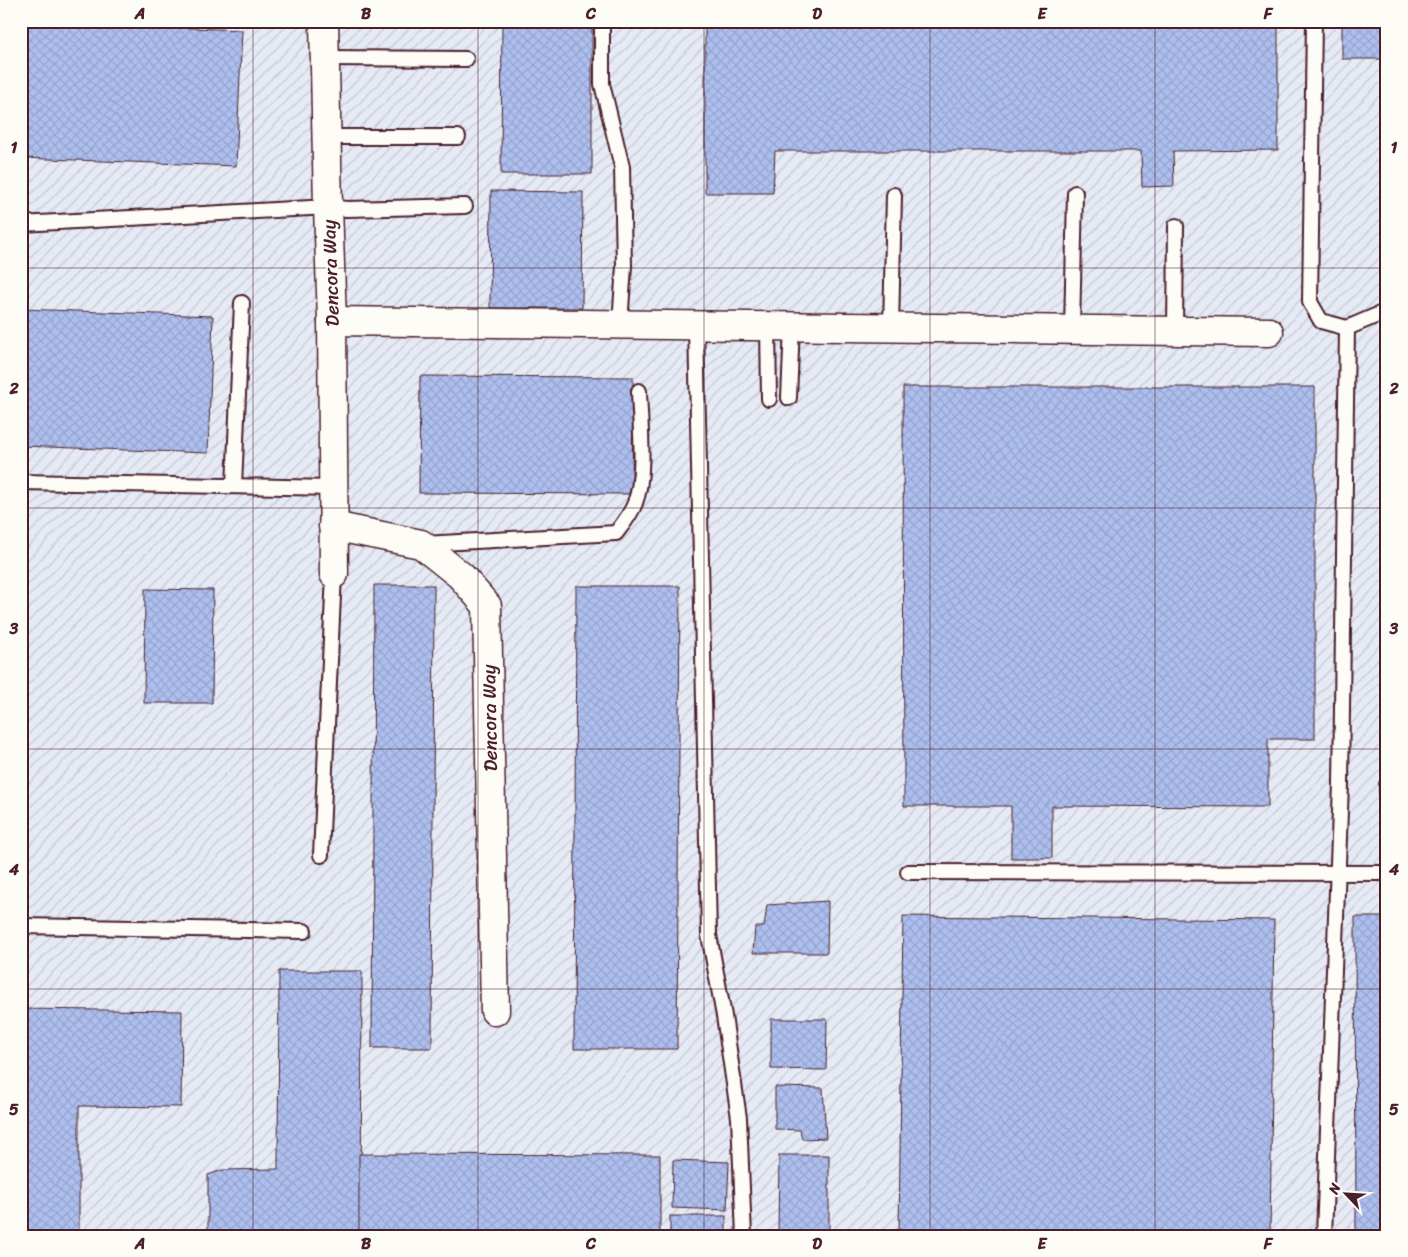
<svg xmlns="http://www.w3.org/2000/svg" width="1408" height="1257" viewBox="0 0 1408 1257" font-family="Sriracha,sans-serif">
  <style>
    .industrial { fill: url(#industrial-furrows) }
    .building { fill: url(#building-cross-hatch); stroke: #4a1f2b }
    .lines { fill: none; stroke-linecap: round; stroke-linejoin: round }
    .service-casing { stroke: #4a1f2b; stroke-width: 18 }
    .minor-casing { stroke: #4a1f2b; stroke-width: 31 }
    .service { stroke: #fdfcf7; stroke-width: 14 }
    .minor { stroke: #fdfcf7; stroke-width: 28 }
    .grid { fill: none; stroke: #4a1f2b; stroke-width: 1; stroke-opacity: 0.55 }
    .labels { text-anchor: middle; stroke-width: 4; stroke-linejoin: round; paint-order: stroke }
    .street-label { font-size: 19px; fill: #4a1f2b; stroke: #fdfcf7 }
    .neatline { fill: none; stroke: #4a1f2b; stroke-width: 2 }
    .grid-label { font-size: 16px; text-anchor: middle; font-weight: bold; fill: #4a1f2b }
  </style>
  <defs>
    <pattern id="industrial-furrows" width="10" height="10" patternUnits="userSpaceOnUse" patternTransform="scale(1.25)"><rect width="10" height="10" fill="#e5eaf5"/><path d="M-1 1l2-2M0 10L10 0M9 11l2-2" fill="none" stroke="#c6c8d2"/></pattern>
    <pattern id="building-cross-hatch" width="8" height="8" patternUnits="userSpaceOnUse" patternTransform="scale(1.25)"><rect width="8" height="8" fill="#adbfef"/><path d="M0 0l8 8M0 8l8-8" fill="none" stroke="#96a4cd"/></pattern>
  </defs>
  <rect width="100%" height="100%" fill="#fdfcf7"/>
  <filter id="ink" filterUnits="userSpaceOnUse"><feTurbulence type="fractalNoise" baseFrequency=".02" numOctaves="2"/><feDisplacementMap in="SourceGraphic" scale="10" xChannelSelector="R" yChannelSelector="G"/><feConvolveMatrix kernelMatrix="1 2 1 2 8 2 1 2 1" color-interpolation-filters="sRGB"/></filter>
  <g filter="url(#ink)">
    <rect class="industrial" x="21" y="21" width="1366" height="1215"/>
    <g class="building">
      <path d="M21 21 242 30 236 166 21 158Z"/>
      <path d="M502 21H592V174H501Z"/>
      <path d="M705 21H1278V150L1173 151 1174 186 1142 187 1141 151H775L773 193H705Z"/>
      <rect x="1342" y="21" width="45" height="38"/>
      <path d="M491 191 583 192 582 308H490Z"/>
      <path d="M21 309 213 316 208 453 21 446Z"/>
      <path d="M420 376 633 377 632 494 419 493Z"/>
      <path d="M903 387H1315V739H1268V807L1052 806V858H1011V806H904Z"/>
      <path d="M374 585H434L432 1048H372Z"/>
      <path d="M576 586H680L677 1049H574Z"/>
      <path d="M145 589 213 590 212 703H144Z"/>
      <path d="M828 901 827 953H753L755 927H764L767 905Z"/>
      <path d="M903 916 1274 920 1270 1236H899Z"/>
      <path d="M1355 917H1387V1236H1356Z"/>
      <path d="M279 971H362L361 1236H208V1175L222 1170 278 1169Z"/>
      <path d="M21 1009 182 1011 181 1107 79 1106V1236H21Z"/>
      <path d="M771 1019H827L826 1070 771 1069Z"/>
      <path d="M775 1087 823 1088 826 1138 802 1139 800 1130 775 1129Z"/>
      <path d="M359 1154 660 1155V1236H359Z"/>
      <path d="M779 1155H829V1236H778Z"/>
      <path d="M673 1160 729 1162 727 1210 672 1208Z"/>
      <rect x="670" y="1216" width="56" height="20"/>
    </g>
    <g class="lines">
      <g class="service-casing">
        <g id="service">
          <path d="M602 21V84L622 167 624 266 620 324"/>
          <path d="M1314 21 1310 302 1321 321 1347 328 1387 311"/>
          <path d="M326 58 466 59"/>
          <path d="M327 137H458"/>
          <path d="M21 224 328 207 347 209 465 206"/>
          <path d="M696 325 709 935 724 1016 739 1118 744 1236"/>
          <path d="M768 326 769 399"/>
          <path d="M891 328 894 195"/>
          <path d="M1072 330 1075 193"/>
          <path d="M1175 331 1176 226"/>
          <path d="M789 398 792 326"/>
          <path d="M21 482 333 488"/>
          <path d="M234 486 242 303"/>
          <path d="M424 544 616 533C623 524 631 514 635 503 646 475 640 423 639 391"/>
          <path d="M1387 785V806"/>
          <path d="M321 855 334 574"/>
          <path d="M908 872 1387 873"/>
          <path d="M21 926 304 931"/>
          <path d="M1324 1236 1341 784 1347 328"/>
        </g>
      </g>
      <g class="minor-casing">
        <g id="minor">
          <path d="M324 21 328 207 332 321 334 574"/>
          <path d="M332 321 1269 332"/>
          <path d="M333 526 421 544 461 576 487 606 495 1011"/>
        </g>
      </g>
      <use href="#service" class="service"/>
      <use href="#minor" class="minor"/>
    </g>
  </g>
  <path class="grid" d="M253 21V1236M478 21V1236M704 21V1236M930 21V1236M1155 21V1236M21 268H1387M21 508H1387M21 749H1387M21 989H1387"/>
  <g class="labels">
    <g class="street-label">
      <text transform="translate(330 273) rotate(-92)" y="7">Dencora Way</text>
      <text transform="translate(489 718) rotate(-91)" y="7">Dencora Way</text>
    </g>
  </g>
  <rect width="1408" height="1257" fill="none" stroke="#fdfcf7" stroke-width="55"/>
  <g transform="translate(1346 1194) rotate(295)" stroke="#fdfcf7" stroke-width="4" paint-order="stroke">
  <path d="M0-4L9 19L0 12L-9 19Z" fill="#4a1f2b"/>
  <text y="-8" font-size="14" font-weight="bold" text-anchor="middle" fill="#4a1f2b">N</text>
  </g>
  <rect x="28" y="28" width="1352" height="1202" class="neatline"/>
  <g class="grid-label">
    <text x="140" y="19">A</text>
    <text x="366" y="19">B</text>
    <text x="591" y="19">C</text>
    <text x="817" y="19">D</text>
    <text x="1042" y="19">E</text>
    <text x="1268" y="19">F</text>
    <text x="14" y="153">1</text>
    <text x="1394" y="153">1</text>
    <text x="14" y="394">2</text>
    <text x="1394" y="394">2</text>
    <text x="14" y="634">3</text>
    <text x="1394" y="634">3</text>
    <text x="14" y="875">4</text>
    <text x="1394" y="875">4</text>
    <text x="14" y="1115">5</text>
    <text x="1394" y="1115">5</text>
    <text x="140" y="1249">A</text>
    <text x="366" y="1249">B</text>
    <text x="591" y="1249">C</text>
    <text x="817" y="1249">D</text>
    <text x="1042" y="1249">E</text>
    <text x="1268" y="1249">F</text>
  </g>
</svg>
